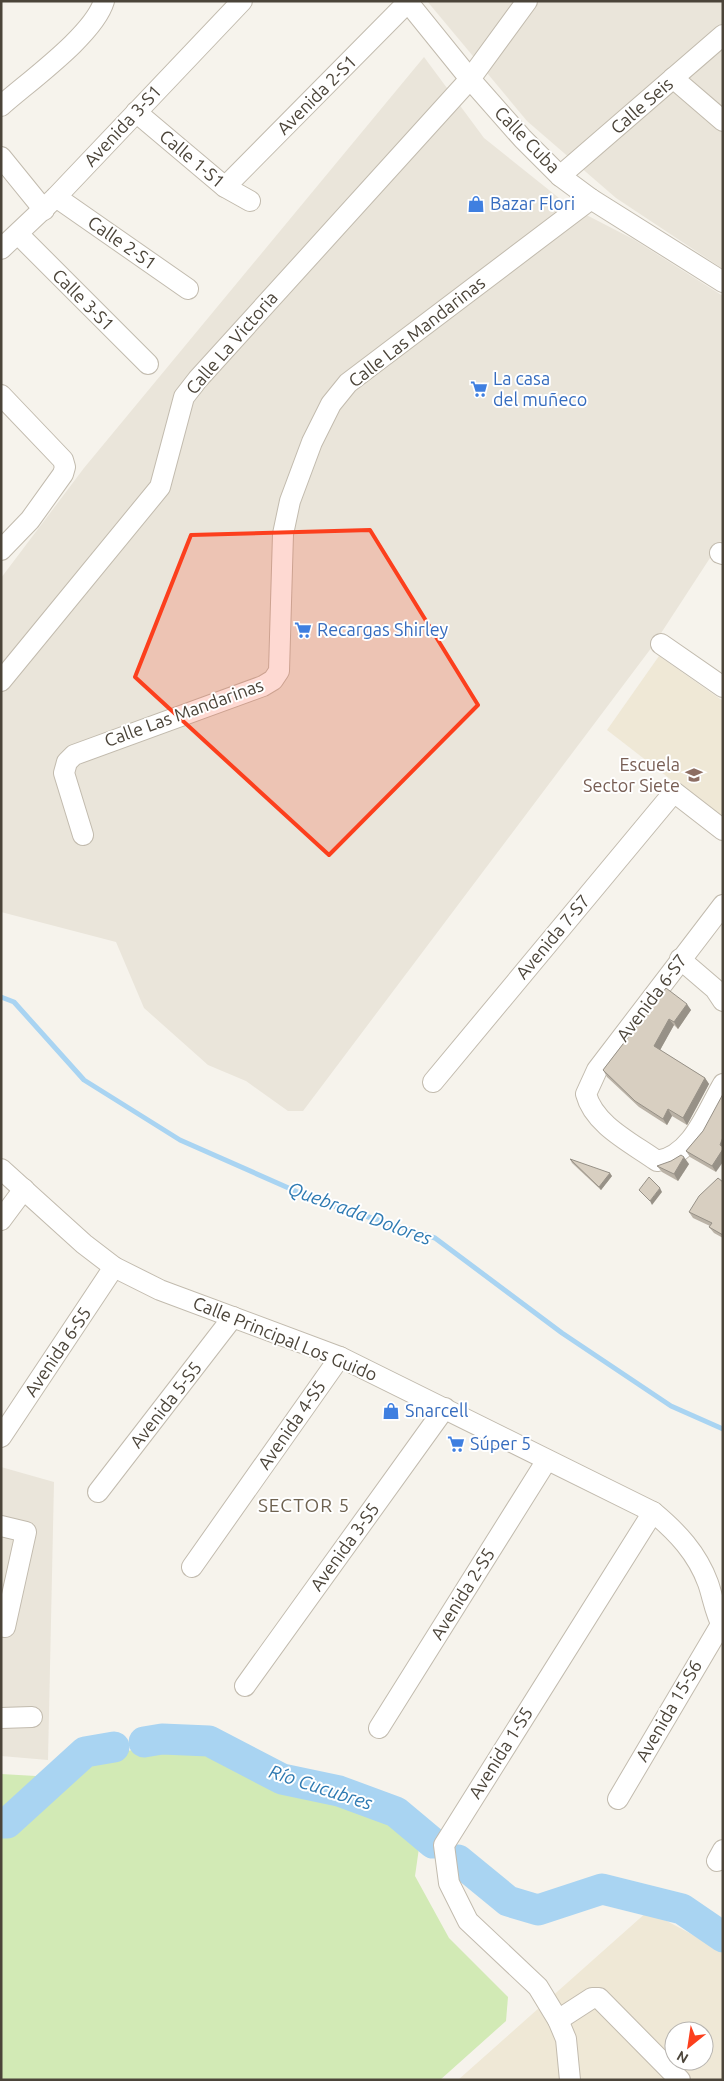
<svg xmlns="http://www.w3.org/2000/svg" width="724" height="2081" viewBox="0 0 724 2081" font-family="Ubuntu,sans-serif">
  <style>
    .residential { fill: #eae5da }
    .education { fill: #efe8d6; fill-rule: evenodd }
    .green { fill: #d2eab5 }
    .lines { fill: none; stroke-linecap: round; stroke-linejoin: round }
    .stream { stroke: #a9d4f2; stroke-width: 5 }
    .river { stroke: #a9d4f2; stroke-width: 31 }
    .minor-casing { stroke: #c2bbae; stroke-width: 22 }
    .minor { stroke: #fff; stroke-width: 20 }
    .wall { fill: #bab2a6 }
    .shaded-wall { fill: #979187 }
    .building { fill: #d8cfc1; stroke: #979187 }
    .marked { fill: #fc3f1d; fill-opacity: 0.2; stroke: #fc3f1d; stroke-width: 4; stroke-linejoin: round }
    .labels { text-anchor: middle; stroke-width: 4; stroke-linejoin: round; paint-order: stroke }
    .street-label { font-size: 18px; fill: #4b4439; stroke: #fff }
    .shop-label { font-size: 18px; fill: #366cbe; stroke: #fff; text-anchor: start }
    .education-label { font-size: 18px; fill: #785e54; stroke: #fff; text-anchor: end }
    .water-label { font-size: 19px; font-style: italic; fill: #2e7ab2; stroke: #fff }
    .neighbourhood-label { font-size: 19px; letter-spacing: 1px; fill: #6e6250; stroke: #fff }
  </style>
  <rect width="100%" height="100%" fill="#f6f3ec"/>
  <g class="residential">
    <path d="M427 1H723V269L616 198 527 121Z"/>
    <path d="M424 57 484 138 569 206 633 239 723 296V538L652 647 303 1111H288L246 1081 208 1065 144 1008 116 942 1 912V578L84 468Z"/>
    <path d="M1 1467 54 1482 48 1760 1 1756Z"/>
  </g>
  <g class="education">
    <path d="M659 656 723 701V820L607 730Z"/>
    <path d="M648 1911 723 1951V2080H458ZM674 2031H704V2061H674Z"/>
  </g>
  <path class="green" d="M163 1744 200 1750 274 1789 331 1801 384 1821 420 1841 415 1876 449 1938 508 1997 506 2021 440 2080H1V1774L36 1776 86 1759Z"/>
  <g class="lines">
    <path class="stream" d="M1 997 14 1002 84 1080 180 1140 318 1201 435 1238 562 1333 671 1406 723 1429"/>
    <g class="river">
      <path d="M144 1742 162 1739 209 1741 282 1779 339 1791 396 1812 433 1843"/>
      <path d="M1 1823H7L85 1752 114 1747"/>
      <path d="M458 1860 508 1901 538 1910 602 1889 682 1909 723 1937"/>
    </g>
    <g class="minor-casing">
      <g id="minor">
        <path d="M407 1 470 79 523 139 560 176 591 199 723 282"/>
        <path d="M673 78 723 121"/>
        <path d="M1 106C29 81 94 35 104 1"/>
        <path d="M136 112 225 187 250 201"/>
        <path d="M1 157 44 210"/>
        <path d="M560 176 723 35"/>
        <path d="M225 187 408 2"/>
        <path d="M56 197 188 289"/>
        <path d="M18 234 148 364"/>
        <path d="M1 249 56 197 242 1"/>
        <path d="M1 395 63 460 65 467 63 474 30 520 1 550"/>
        <path d="M720 553 723 554"/>
        <path d="M661 644 723 687"/>
        <path d="M1 681 160 487 184 397 198 379 470 79 527 1"/>
        <path d="M83 835 64 773 67 762 74 755 263 686 273 680 279 671 283 534 290 501 312 442 331 404 348 383 591 199"/>
        <path d="M723 905 597 1070 586 1094C594 1125 632 1143 657 1161 692 1156 707 1111 723 1084"/>
        <path d="M680 959 715 989 723 1001"/>
        <path d="M433 1082 674 792 723 830"/>
        <path d="M1 1169 84 1244 114 1267 160 1290 340 1357 653 1512C677 1532 697 1553 708 1583 713 1597 715 1614 723 1627"/>
        <path d="M1 1220 24 1189"/>
        <path d="M1 1437 114 1267"/>
        <path d="M98 1492 233 1317"/>
        <path d="M1 1526 26 1532 5 1627 1 1626"/>
        <path d="M192 1567 340 1357"/>
        <path d="M245 1686 445 1408"/>
        <path d="M1 1718 32 1717"/>
        <path d="M379 1728 547 1460"/>
        <path d="M618 1799 723 1621"/>
        <path d="M717 1861 723 1850"/>
        <path d="M558 2020 592 1998H599L680 2080"/>
        <path d="M570 2080 566 2039 558 2020 538 1987 468 1921 449 1883 444 1845 653 1512"/>
      </g>
    </g>
    <use href="#minor" class="minor"/>
  </g>
  <g class="wall">
    <path d="M666 988 691 1010 678 1029 674 1025 660 1050 705 1078 709 1084 687 1125 672 1116 667 1125 639 1107 607 1077 603 1070Z"/>
    <path d="M703 1131 716 1172 690 1157 686 1151Z"/>
    <path d="M570 1159 612 1176 601 1190 572 1163Z"/>
    <path d="M689 1164 678 1181 662 1172 657 1166Z"/>
    <path d="M723 1182V1238L714 1233 709 1227 710 1226 693 1218 689 1212Z"/>
  </g>
  <g class="shaded-wall">
    <path d="M687 1004 691 1010 678 1029 674 1022Z"/>
    <path d="M669 1019 674 1025 659 1052 654 1046Z"/>
    <path d="M705 1078 709 1084 687 1125 683 1118Z"/>
    <path d="M668 1109 672 1116 667 1125 663 1119Z"/>
    <path d="M723 1137V1162L716 1172 712 1166Z"/>
    <path d="M684 1157 689 1164 678 1181 674 1174Z"/>
    <path d="M610 1173 612 1176 601 1190 599 1187Z"/>
    <path d="M660 1188 662 1192 652 1205 650 1201Z"/>
  </g>
  <g class="building">
    <path d="M666 988 687 1004 674 1022 669 1019 654 1046 705 1078 683 1118 668 1109 663 1119 635 1101 603 1070Z"/>
    <path d="M723 1094V1137L720 1145 723 1147V1149L712 1166 686 1151 703 1131Z"/>
    <path d="M681 1155 684 1157 674 1174 657 1166 671 1161Z"/>
    <path d="M570 1159 610 1173 599 1187Z"/>
    <path d="M649 1177 660 1188 650 1201 639 1190Z"/>
    <path d="M718 1178 723 1182V1235L709 1227 712 1223 689 1212 699 1196Z"/>
  </g>
  <path class="marked" d="M370 530 478 705 329 855 135 677 191 535Z"/>
  <defs>
    <g id="shop-bare" transform="scale(1.35)"><path d="M-5-2.5h2.3a2.7 3.5 0 0 1 5.4 0H5L5.5 6h-11ZM-1.5-2.5h3a1.5 2.3 0 0 0-3 0Z" fill="#3f7fe0" stroke="#fff" stroke-width="2.5" paint-order="stroke"/></g>
    <g id="supermarket-bare" transform="scale(1.35)"><path d="M-6-5.5h2.5l.6 2H6L4.5 2H-2.5L-4.4-4H-6ZM-1.5 3.2a1.3 1.3 0 1 0 .1 0ZM3 3.2a1.3 1.3 0 1 0 .1 0Z" fill="#3f7fe0" stroke="#fff" stroke-width="2.5" paint-order="stroke"/></g>
    <g id="school-bare" transform="scale(1.35)"><path d="M0-5L7-2L0 1L-7-2ZM-4 1L0 2.5L4 1V4Q0 6-4 4Z" fill="#8d6e63" stroke="#fff" stroke-width="2.5" paint-order="stroke"/></g>
  </defs>
  <g fill-rule="evenodd">
    <use href="#shop-bare" x="476" y="204"/>
    <use href="#supermarket-bare" x="479" y="389"/>
    <use href="#supermarket-bare" x="303" y="630"/>
    <use href="#school-bare" x="694" y="775"/>
    <use href="#shop-bare" x="391" y="1411"/>
    <use href="#supermarket-bare" x="456" y="1444"/>
  </g>
  <g class="labels">
    <g class="street-label">
      <text transform="translate(317 95) rotate(-45)" y="6">Avenida 2-S1</text>
      <text transform="translate(642 106) rotate(-41)" y="6">Calle Seis</text>
      <text transform="translate(123 126) rotate(-47)" y="6">Avenida 3-S1</text>
      <text transform="translate(527 140) rotate(46)" y="6">Calle Cuba</text>
      <text transform="translate(192 159) rotate(40)" y="6">Calle 1-S1</text>
      <text transform="translate(122 243) rotate(35)" y="6">Calle 2-S1</text>
      <text transform="translate(83 300) rotate(45)" y="6">Calle 3-S1</text>
      <text transform="translate(417 332) rotate(-38)" y="6">Calle Las Mandarinas</text>
      <text transform="translate(232 343) rotate(-49)" y="6">Calle La Victoria</text>
      <text transform="translate(184 713) rotate(-20)" y="6">Calle Las Mandarinas</text>
      <text transform="translate(553 937) rotate(-50)" y="6">Avenida 7-S7</text>
      <text transform="translate(652 998) rotate(-53)" y="6">Avenida 6-S7</text>
      <text transform="translate(285 1339) rotate(22)" y="6">Calle Principal Los Guido</text>
      <text transform="translate(58 1352) rotate(-56)" y="6">Avenida 6-S5</text>
      <text transform="translate(166 1405) rotate(-52)" y="6">Avenida 5-S5</text>
      <text transform="translate(292 1425) rotate(-55)" y="6">Avenida 4-S5</text>
      <text transform="translate(345 1547) rotate(-54)" y="6">Avenida 3-S5</text>
      <text transform="translate(463 1594) rotate(-58)" y="6">Avenida 2-S5</text>
      <text transform="translate(669 1711) rotate(-60)" y="6">Avenida 15-S6</text>
      <text transform="translate(501 1753) rotate(-58)" y="6">Avenida 1-S5</text>
    </g>
    <g class="shop-label">
      <text x="490" y="210">Bazar Flori</text>
      <text x="493" y="385">La casa<tspan x="493" dy="21">del muñeco</tspan></text>
      <text x="317" y="636">Recargas Shirley</text>
      <text x="405" y="1417">Snarcell</text>
      <text x="470" y="1450">Súper 5</text>
    </g>
    <g class="education-label">
      <text x="680" y="771">Escuela<tspan x="680" dy="21">Sector Siete</tspan></text>
    </g>
    <g class="water-label">
      <text transform="translate(360 1213) rotate(20)" y="7">Quebrada Dolores</text>
      <text transform="translate(321 1787) rotate(18)" y="7">Río Cucubres</text>
    </g>
    <g class="neighbourhood-label">
      <text x="304" y="1512">SECTOR 5</text>
    </g>
  </g>
  <rect width="724" height="2081" fill="none" stroke="#4b4439" stroke-width="5"/>
  <g transform="translate(689 2046) rotate(210)"><circle r="24" fill="#ffffff" stroke="#b7b4b0"/>
  <path d="M0-4L9 19L0 12L-9 19Z" fill="#fc3f1d"/>
  <text y="-8" font-size="14" font-weight="bold" text-anchor="middle" fill="#4b4439">N</text>
  </g>
</svg>
